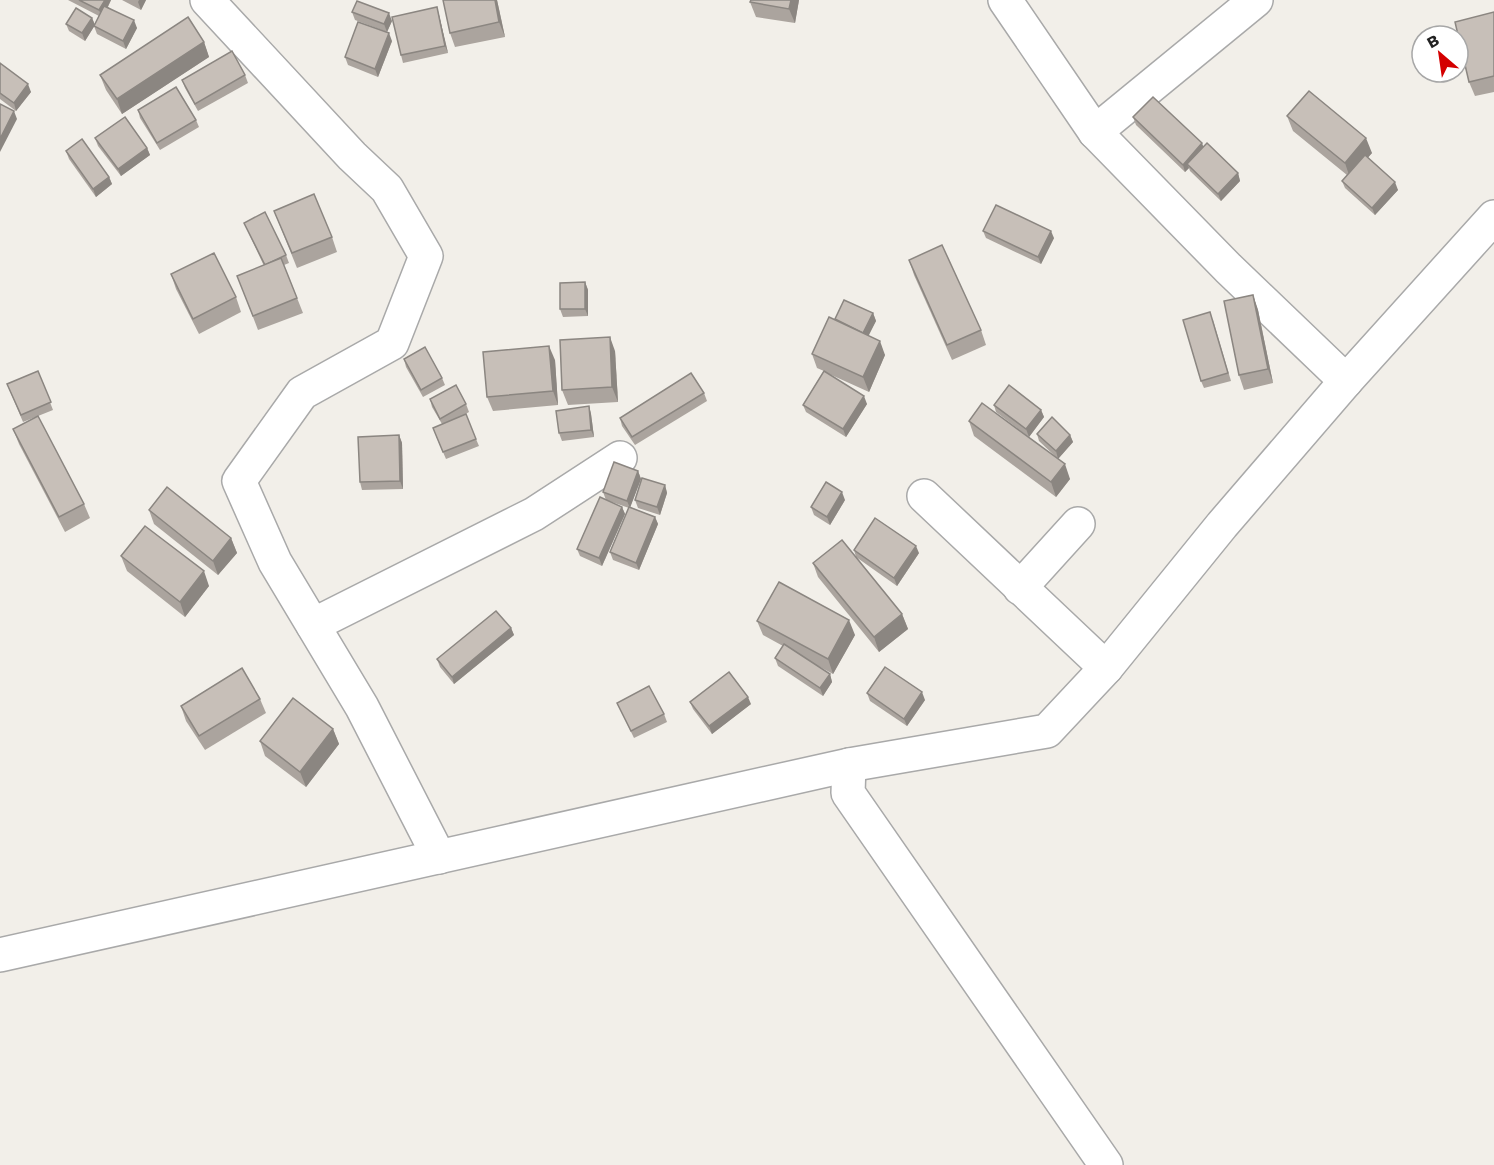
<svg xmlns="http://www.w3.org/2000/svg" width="1494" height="1165" viewBox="0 0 1494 1165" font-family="'Work Sans',sans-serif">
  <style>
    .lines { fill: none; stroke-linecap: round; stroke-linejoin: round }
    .street-casing { stroke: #a9a9a9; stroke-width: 36 }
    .street { stroke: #fff; stroke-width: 33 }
    .wall { fill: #aba49e }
    .shaded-wall { fill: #8b8681 }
    .building { fill: #c7bfb8; stroke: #8b8681; stroke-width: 1.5 }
  </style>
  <rect width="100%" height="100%" fill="#f2efe9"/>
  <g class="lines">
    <g class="street-casing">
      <g id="street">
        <path d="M207 0 352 156 387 189 426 256 392 343 302 393 239 481 275 562 362 707 439 857"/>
        <path d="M1005 0 1095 132 1228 268 1346 381"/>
        <path d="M1095 132 1256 0"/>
        <path d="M924 496 1106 668"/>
        <path d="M1020 588 1078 524"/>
        <path d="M313 625 534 514 620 458"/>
        <path d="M849 765 848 793 1106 1165"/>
        <path d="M0 955 849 765 1047 731 1106 668 1222 525 1346 381 1494 217"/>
      </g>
    </g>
    <use href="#street" class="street"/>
  </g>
  <g class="wall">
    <path d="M68 0H111L108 7 137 28 126 49 97 34 94 26 99 16Z"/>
    <path d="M122 0H146L141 10Z"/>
    <path d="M443 0H497L505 37 455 47 450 33Z"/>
    <path d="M799 0 795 23 756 17 750 2Z"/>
    <path d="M352 12 392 21 387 32 355 20Z"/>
    <path d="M1494 12V92L1475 96 1469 82Z"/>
    <path d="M439 15 448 53 403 63 401 55Z"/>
    <path d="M92 18 95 25 85 41 69 31 66 24Z"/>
    <path d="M392 41 378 77 348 65 345 57Z"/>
    <path d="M204 42 209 57 122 114 106 90 100 75Z"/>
    <path d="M0 63 31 92 16 111 0 99Z"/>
    <path d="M245 75 248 83 198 111 185 88 182 80Z"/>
    <path d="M138 110 196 120 199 127 160 150 140 118Z"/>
    <path d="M1287 116 1372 153 1367 158 1398 190 1375 215 1345 188 1342 181 1347 175 1293 131Z"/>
    <path d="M1133 117 1204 147 1238 173 1240 181 1221 201 1190 171 1189 168 1185 172 1136 125Z"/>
    <path d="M95 138 147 148 150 155 121 176 98 146Z"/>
    <path d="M66 151 109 177 112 184 96 197 69 159Z"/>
    <path d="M274 211 332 237 337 252 297 268Z"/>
    <path d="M244 223 286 255 289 263 284 265 303 313 258 330 243 291 264 266Z"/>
    <path d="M983 231 1054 238 1041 264 986 238Z"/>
    <path d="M909 260 981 330 986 345 952 360 914 275Z"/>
    <path d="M171 274 236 297 241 312 199 334 176 289Z"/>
    <path d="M585 282 588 290V316L563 317 560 309Z"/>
    <path d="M1253 295 1258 310 1273 383 1244 390 1239 375Z"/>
    <path d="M873 313 876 321 868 335 885 355 869 392 827 373 867 404 846 437 806 412 803 405 824 371 817 368 812 354 835 320Z"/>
    <path d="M1213 320 1231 381 1204 388 1201 381Z"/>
    <path d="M615 351 618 402 568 405 562 390Z"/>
    <path d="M404 359 442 378 445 385 423 397 406 367Z"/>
    <path d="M555 360 558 405 493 411 487 397Z"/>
    <path d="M38 371 53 410 23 422 7 384Z"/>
    <path d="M704 393 707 401 635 445 622 426 620 418Z"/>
    <path d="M430 399 466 404 469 412 462 416 476 439 479 446 446 459 436 436 442 424 432 407Z"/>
    <path d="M994 405 1041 410 1044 417 1029 437 996 412Z"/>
    <path d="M589 406 591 414 594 437 562 441 559 433Z"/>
    <path d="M969 421 1070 479 1056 497 974 436Z"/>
    <path d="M13 429 84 504 90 518 65 532 19 444Z"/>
    <path d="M1037 434 1070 435 1073 442 1058 459 1039 441Z"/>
    <path d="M399 435 402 443 403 489 362 490 360 482Z"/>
    <path d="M638 471 641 479 630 507 655 517 658 524 639 570 613 560 610 552 629 508 606 500 603 492Z"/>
    <path d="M665 485 667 493 660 515 638 508 635 500Z"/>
    <path d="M845 500 830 525 814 515 811 507Z"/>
    <path d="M622 507 625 514 602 566 580 556 577 549Z"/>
    <path d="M149 510 231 538 237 553 218 575 154 524Z"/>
    <path d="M854 550 919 553 897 586 856 557Z"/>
    <path d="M121 556 209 586 185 617 127 571Z"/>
    <path d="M813 563 902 614 908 629 879 652 818 577Z"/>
    <path d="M757 621 855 635 833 674 807 660 830 674 832 682 823 696 778 666 775 658 783 646 763 635Z"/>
    <path d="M511 628 514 635 454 684 440 667 437 659Z"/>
    <path d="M867 693 925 700 907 726 870 701Z"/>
    <path d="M260 699 266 713 205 750 186 721 181 706Z"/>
    <path d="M690 702 751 704 712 734 693 709Z"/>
    <path d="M617 703 664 714 667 722 634 738Z"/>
    <path d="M333 729 339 744 306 787 265 756 260 741Z"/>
  </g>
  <g class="shaded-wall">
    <path d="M105 0H111L102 18 99 10Z"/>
    <path d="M139 0H146L141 10 138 2Z"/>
    <path d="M495 0H497L505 37 499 22Z"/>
    <path d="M791 0H799L795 23 789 9Z"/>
    <path d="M437 7 439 15 448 53 445 46Z"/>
    <path d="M389 13 392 21 387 32 384 24Z"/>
    <path d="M92 18 95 25 85 41 82 33Z"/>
    <path d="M134 20 137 28 126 49 123 41Z"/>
    <path d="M389 33 392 41 378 77 375 69Z"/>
    <path d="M204 42 209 57 122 114 117 99Z"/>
    <path d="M28 84 31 92 16 111 14 103Z"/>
    <path d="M14 111 17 119 0 152V139Z"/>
    <path d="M1366 138 1372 153 1350 178 1345 163Z"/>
    <path d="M1202 143 1205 151 1187 164 1189 168 1185 172 1183 165Z"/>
    <path d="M147 148 150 155 121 176 118 169Z"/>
    <path d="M1238 173 1240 181 1221 201 1218 194Z"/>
    <path d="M109 177 112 184 96 197 93 189Z"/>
    <path d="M1395 182 1398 190 1375 215 1372 208Z"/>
    <path d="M1051 231 1054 238 1041 264 1038 257Z"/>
    <path d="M585 282 588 290V316L585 309Z"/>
    <path d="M1253 295 1258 310 1273 383 1268 369Z"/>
    <path d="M873 313 876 321 866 341 863 333Z"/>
    <path d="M610 337 615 351 618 402 612 387Z"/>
    <path d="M880 341 885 355 869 392 863 377Z"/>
    <path d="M549 346 555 360 558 405 553 391Z"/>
    <path d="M864 396 867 404 846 437 843 429Z"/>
    <path d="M589 406 591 414 594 437 591 430Z"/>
    <path d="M1041 410 1044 417 1029 437 1026 429Z"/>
    <path d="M399 435 402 443 403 489 400 481Z"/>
    <path d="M1070 435 1073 442 1058 459 1056 451Z"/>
    <path d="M1065 464 1070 479 1056 497 1051 482Z"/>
    <path d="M638 471 641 479 630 508 627 501Z"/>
    <path d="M665 485 667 493 660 515 657 507Z"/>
    <path d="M842 492 845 500 830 525 827 517Z"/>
    <path d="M622 507 625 514 602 566 599 558Z"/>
    <path d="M655 517 658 524 639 570 636 563Z"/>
    <path d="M231 538 237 553 218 575 213 561Z"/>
    <path d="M916 546 919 553 897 586 894 578Z"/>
    <path d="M204 571 209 586 185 617 180 602Z"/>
    <path d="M902 614 908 629 879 652 874 637Z"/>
    <path d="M849 620 855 635 833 674 828 659Z"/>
    <path d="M511 628 514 635 454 684 452 677Z"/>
    <path d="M830 674 832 682 823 696 820 688Z"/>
    <path d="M922 692 925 700 907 726 904 719Z"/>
    <path d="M748 697 751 704 712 734 709 726Z"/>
    <path d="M333 729 339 744 306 787 300 772Z"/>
  </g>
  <g class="building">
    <path d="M79 0H105L99 10Z"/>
    <path d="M443 0H495L499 22 450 33Z"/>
    <path d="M751 0H791L789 9 750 2Z"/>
    <path d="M357 1 389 13 384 24 352 12Z"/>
    <path d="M104 6 134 20 123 41 94 26Z"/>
    <path d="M437 7 445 46 401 55 392 17Z"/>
    <path d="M76 8 92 18 82 33 66 24Z"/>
    <path d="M1494 12V76L1469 82 1455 22Z"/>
    <path d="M188 17 204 42 117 99 100 75Z"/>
    <path d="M358 22 389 33 375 69 345 57Z"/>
    <path d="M232 51 245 75 195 104 182 80Z"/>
    <path d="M0 63 28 84 14 103 0 93Z"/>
    <path d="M176 87 196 120 157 143 138 110Z"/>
    <path d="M1309 91 1366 138 1345 163 1287 116Z"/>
    <path d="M1153 97 1202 143 1183 165 1133 117Z"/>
    <path d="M0 104 14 111 0 139Z"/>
    <path d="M125 117 147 148 118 169 95 138Z"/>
    <path d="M82 139 109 177 93 189 66 151Z"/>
    <path d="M1207 143 1238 173 1218 194 1187 164Z"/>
    <path d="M1365 155 1395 182 1372 208 1342 181Z"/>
    <path d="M314 194 332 237 292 253 274 211Z"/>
    <path d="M996 205 1051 231 1038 257 983 231Z"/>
    <path d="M265 212 286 255 265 265 244 223Z"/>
    <path d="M942 245 981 330 947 345 909 260Z"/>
    <path d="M214 253 236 297 193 319 171 274Z"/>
    <path d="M281 258 297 298 253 316 237 276Z"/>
    <path d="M585 282V309H560V283Z"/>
    <path d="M1253 295 1268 369 1239 375 1224 301Z"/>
    <path d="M844 300 873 313 863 333 835 319Z"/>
    <path d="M1210 312 1228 373 1201 381 1183 320Z"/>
    <path d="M829 317 880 341 863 377 812 354Z"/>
    <path d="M610 337 612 387 562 390 560 340Z"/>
    <path d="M549 346 553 391 487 397 483 352Z"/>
    <path d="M425 347 442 378 421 390 404 359Z"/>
    <path d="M38 371 51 402 21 415 7 384Z"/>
    <path d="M824 371 864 396 843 429 803 405Z"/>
    <path d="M691 373 704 393 632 437 620 418Z"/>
    <path d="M456 385 466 404 440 419 430 399Z"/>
    <path d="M1009 385 1041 410 1026 429 994 405Z"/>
    <path d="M982 403 1065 464 1051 482 969 421Z"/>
    <path d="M589 406 591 430 559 433 556 411Z"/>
    <path d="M466 414 476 439 443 452 433 428Z"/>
    <path d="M38 416 84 504 59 517 13 429Z"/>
    <path d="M1052 417 1070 435 1056 451 1037 434Z"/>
    <path d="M399 435 400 481 360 482 358 437Z"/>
    <path d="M614 462 638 471 627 501 603 492Z"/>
    <path d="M642 478 665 485 657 507 635 500Z"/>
    <path d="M826 482 842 492 827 517 811 507Z"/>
    <path d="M167 487 231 538 213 561 149 510Z"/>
    <path d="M600 497 622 507 599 558 577 549Z"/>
    <path d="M629 507 655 517 636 563 610 552Z"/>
    <path d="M875 518 916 546 894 578 854 550Z"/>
    <path d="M145 526 204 571 180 602 121 556Z"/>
    <path d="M842 540 902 614 874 637 813 563Z"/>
    <path d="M779 582 849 620 828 659 757 621Z"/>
    <path d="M496 611 511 628 452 677 437 659Z"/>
    <path d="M784 644 830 674 820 688 775 658Z"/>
    <path d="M885 667 922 692 904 719 867 693Z"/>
    <path d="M242 668 260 699 199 736 181 706Z"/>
    <path d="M729 672 748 697 709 726 690 702Z"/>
    <path d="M649 686 664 714 631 731 617 703Z"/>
    <path d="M293 698 333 729 300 772 260 741Z"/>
  </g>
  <g transform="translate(1440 54) rotate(331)"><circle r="28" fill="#ffffff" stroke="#a7a7a7" stroke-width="1.5"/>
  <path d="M0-4.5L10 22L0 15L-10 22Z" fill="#d40000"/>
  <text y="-9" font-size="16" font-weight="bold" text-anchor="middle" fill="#222222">B</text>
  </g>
</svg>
